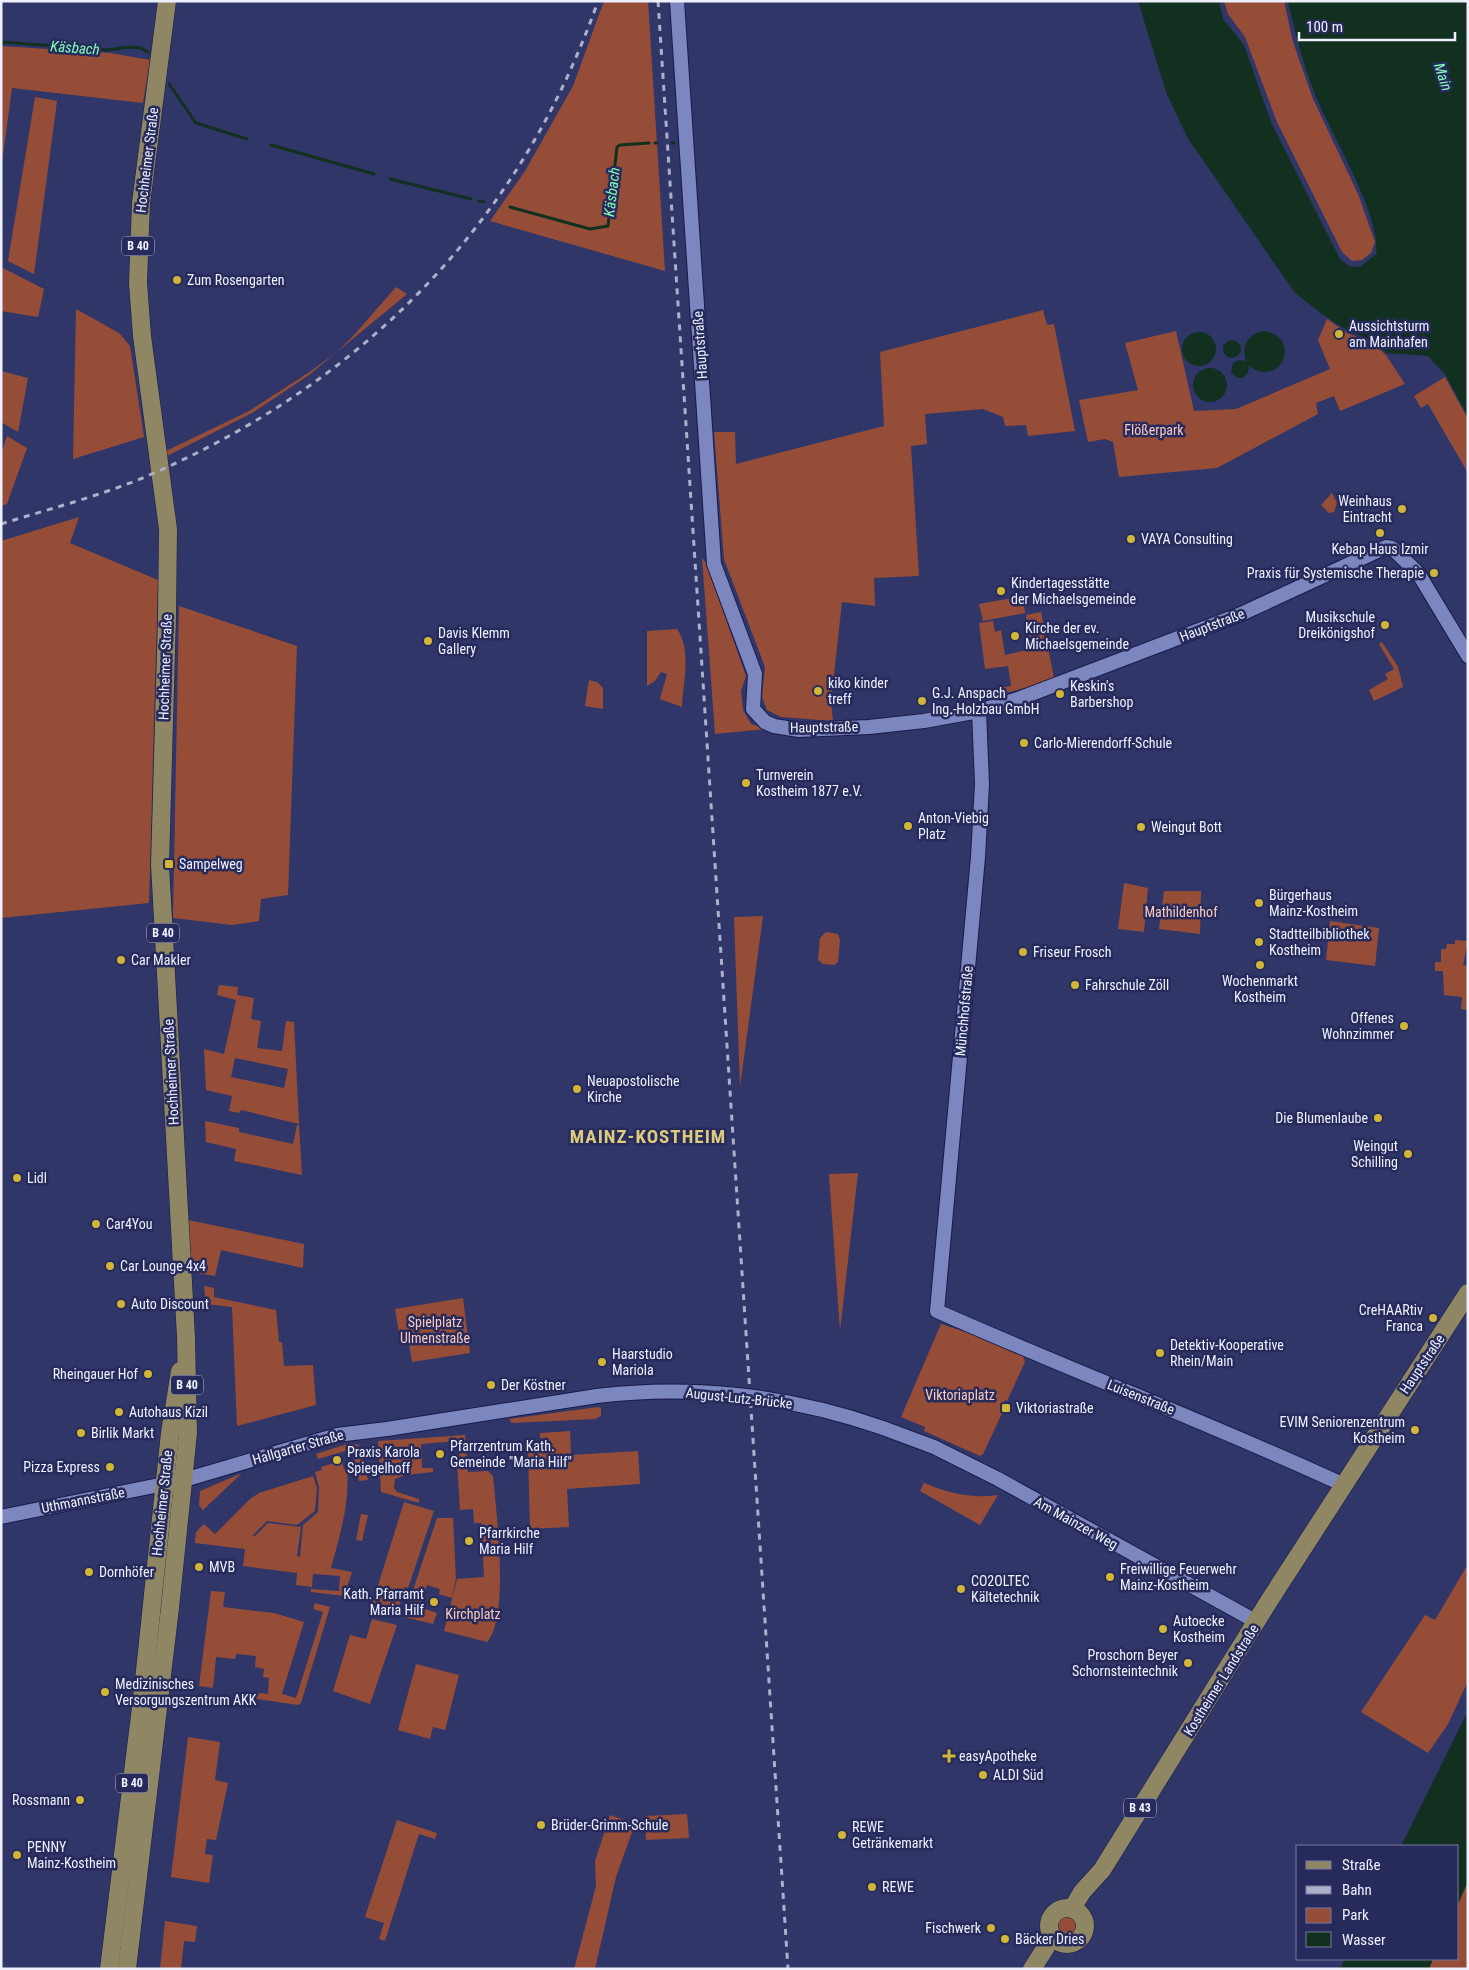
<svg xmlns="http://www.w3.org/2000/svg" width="1469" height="1970" viewBox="0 0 1469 1970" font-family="'Roboto Condensed',sans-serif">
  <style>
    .green { fill: #964d38; fill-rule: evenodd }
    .water { fill: #12301f }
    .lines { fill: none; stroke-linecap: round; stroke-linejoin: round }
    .stream { stroke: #12301f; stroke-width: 3 }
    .tertiary-casing { stroke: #191b4b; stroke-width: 16 }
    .primary-casing { stroke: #191b4b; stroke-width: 19 }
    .tertiary { stroke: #7c86bf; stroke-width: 14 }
    .primary { stroke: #8f8664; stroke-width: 18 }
    .rail { stroke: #acb0c9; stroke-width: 3; stroke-dasharray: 6 6; stroke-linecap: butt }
    .tertiary-bridge-casing { stroke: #191b4b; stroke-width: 16; stroke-linecap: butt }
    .tertiary-bridge { stroke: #7c86bf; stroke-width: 14 }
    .poi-dot { fill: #d2b635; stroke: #272b5c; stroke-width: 2 }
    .labels { text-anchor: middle; stroke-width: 5; stroke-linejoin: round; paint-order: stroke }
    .shield { fill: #272b5c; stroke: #b2b6cd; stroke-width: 1 }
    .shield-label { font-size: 12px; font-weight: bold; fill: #eef1fd }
    .street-label { font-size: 14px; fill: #eef1fd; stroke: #272b5c }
    .poi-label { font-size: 14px; fill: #eef1fd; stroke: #272b5c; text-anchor: start }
    .park-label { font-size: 14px; fill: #fccabc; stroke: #272b5c }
    .water-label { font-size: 15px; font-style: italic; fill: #80fbb4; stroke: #272b5c }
    .district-label { font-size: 19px; font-weight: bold; letter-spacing: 1px; fill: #dcca7d; stroke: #272b5c }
  </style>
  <rect width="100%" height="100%" fill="#303668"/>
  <g class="green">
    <path d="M604 1H648L665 271 490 221 525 171 573 86Z"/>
    <path d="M1224 1H1284L1293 42 1313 99 1358 194 1375 242 1371 253 1362 260 1352 261 1342 252 1277 122 1245 37 1228 14Z"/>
    <path d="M1 46 110 53 150 60 143 103 12 88 1 170Z"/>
    <path d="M35 97 57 101 34 274 8 261Z"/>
    <path d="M1 267 44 289 38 317 1 311Z"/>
    <path d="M396 287 407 294 309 375 252 413 167 456 166 451 249 411 308 373 337 352 354 335Z"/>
    <path d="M76 309 119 333 130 346 144 437 73 459Z"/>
    <path d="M1043 310 1047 325 1054 324 1075 431 1028 436 1026 425 1005 426 1003 417 983 409 925 414 927 444 911 446 919 576 874 578 875 606 842 602 831 702 833 721 781 717 767 710 762 697 765 667 724 559 714 432H735L736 464 884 426 880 352Z"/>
    <path d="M1327 319 1347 333 1371 342 1386 355 1405 384 1340 411 1334 396 1316 403 1318 414 1217 468 1119 477 1113 442 1105 439 1088 442 1079 400 1138 390 1125 343 1176 331 1194 411 1236 409 1330 369 1318 340Z"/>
    <path d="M1 371 28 378 18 432 1 422Z"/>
    <path d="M1445 377 1468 419V473L1428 404 1421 408 1414 396Z"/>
    <path d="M7 436 27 448 7 504 1 506V454Z"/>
    <path d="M1332 493 1337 503 1334 512 1329 513 1321 505Z"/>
    <path d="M79 517 70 543 158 580 149 903 1 918V541Z"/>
    <path d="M702 558 706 563 746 676 741 691 743 710 751 724 767 729 715 734Z"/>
    <path d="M1023 596 1025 613 983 621 979 604Z"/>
    <path d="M179 606 297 646 288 895 261 899 259 921 232 925 173 918Z"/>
    <path d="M1041 612 1054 678 1032 686 990 697 989 690 1011 686 1008 666 985 669 979 623 993 621 995 632 1001 630 1005 655 1031 649 1026 615Z"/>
    <path d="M677 629C692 650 683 683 682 707L660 699 667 674 661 672 655 681 647 686V631Z"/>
    <path d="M1382 642 1398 667 1403 687 1374 701 1369 690 1388 679 1385 674 1394 669 1379 644Z"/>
    <path d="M589 680 597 682 603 688V709L585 706Z"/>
    <path d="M1124 883 1148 888 1144 932 1118 929Z"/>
    <path d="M1164 891H1201L1200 934 1159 929Z"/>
    <path d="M763 916 740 1087 734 917Z"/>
    <path d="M1330 921 1379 928 1375 966 1326 960Z"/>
    <path d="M826 932 838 934 840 940 838 962 834 965 823 964 818 960 820 938Z"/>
    <path d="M1455 940 1468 941 1463 965 1468 966V1010L1461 1009 1462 997 1444 995 1443 971H1435V962H1441V949H1446L1447 944H1455Z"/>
    <path d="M219 985 238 987 237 995 254 998 251 1019 261 1021 257 1048 282 1051 286 1021 294 1022 299 1124 241 1110 239 1113 229 1111 232 1096 206 1090 204 1049 224 1054 236 1000 217 995ZM235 1058 288 1069 284 1088 231 1077Z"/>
    <path d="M205 1121 239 1128V1132L293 1144 297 1125H299L302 1175 234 1161 236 1149 206 1142Z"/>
    <path d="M858 1173 840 1331 829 1174Z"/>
    <path d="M188 1220 304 1244 303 1268 221 1250 215 1276 196 1273 192 1269Z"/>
    <path d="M204 1286 214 1288V1297L276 1310 279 1342H282L284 1366 313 1365 316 1405 237 1426 232 1307 206 1304Z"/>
    <path d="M463 1298 470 1353 412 1362 407 1333H399L395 1309Z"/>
    <path d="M941 1324 1018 1349 1022 1352 1025 1362 1007 1401 1005 1400 1003 1403 1006 1405 983 1454 980 1456 924 1431 925 1427 901 1417Z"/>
    <path d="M598 1407 601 1408V1416L595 1419 512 1423 509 1419Z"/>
    <path d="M570 1431 571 1455 638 1451 640 1484 567 1489 569 1527 530 1529 528 1453 541 1452 540 1433Z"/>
    <path d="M465 1435 468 1472 488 1471 493 1476C496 1510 510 1618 487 1642L444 1631 457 1579 484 1577 481 1523H474L473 1509 460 1510 457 1463H460L458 1441 421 1444 422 1468H433V1472L406 1475 395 1479 394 1488 397 1492 419 1499V1503L381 1492 378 1441Z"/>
    <path d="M350 1443 359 1445 368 1480 359 1481 352 1449 318 1459 316 1454Z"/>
    <path d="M342 1461 344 1469H347C350 1503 340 1535 331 1568L352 1572 344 1596 311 1592V1589L339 1591 340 1576 313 1574 312 1587 296 1585 297 1573 243 1566 245 1549 195 1543 196 1532 204 1524 215 1534 250 1499 259 1493 313 1476 317 1488 315 1511 297 1525 267 1521 253 1535 254 1537 268 1523 301 1527 297 1556 300 1557 303 1525 318 1512 319 1487 315 1472 322 1470 321 1467Z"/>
    <path d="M242 1473 203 1510 199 1505 200 1491Z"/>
    <path d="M924 1483C948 1493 973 1499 998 1495L980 1525 920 1491Z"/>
    <path d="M404 1502 434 1511 408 1588 405 1587 396 1616 371 1608Z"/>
    <path d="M361 1514 368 1515 362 1541 356 1540Z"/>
    <path d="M437 1518H453L456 1579 452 1598 439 1594 440 1589 427 1585 420 1607 437 1613 433 1624 404 1617Z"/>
    <path d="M1468 1564V1681L1448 1724 1428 1753 1361 1712 1425 1615 1435 1620Z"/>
    <path d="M211 1591 225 1592 223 1607 274 1613 304 1622 282 1694 296 1698 323 1612 313 1609 315 1603 330 1607 301 1703 298 1705 251 1698V1692L268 1694 269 1678 263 1677 264 1669 255 1667 256 1656 236 1654 235 1659 216 1657 213 1688 199 1686Z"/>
    <path d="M372 1619 397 1625 370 1704 333 1691 350 1635 366 1639Z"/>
    <path d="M416 1664 459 1675 445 1730 433 1727 430 1739 398 1730Z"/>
    <path d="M188 1737 220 1742 215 1780 228 1783 216 1840 207 1839 205 1854 213 1855 209 1883 171 1877Z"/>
    <path d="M687 1814 689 1838 646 1840 645 1816Z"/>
    <path d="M610 1815 630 1822 632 1832 616 1877 595 1969H574L596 1886 595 1861Z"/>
    <path d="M397 1820 437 1833 435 1839 419 1834 385 1941 379 1939 384 1923 365 1917Z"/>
    <path d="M1468 1881V1969H1429L1433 1959H1458V1904Z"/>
    <circle cx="1066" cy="1926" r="12"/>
    <path d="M165 1921 197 1926 195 1942 184 1941 181 1969H160Z"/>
  </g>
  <g class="water">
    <path d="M1138 1H1219L1223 19 1244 45 1271 122 1340 259 1349 266 1360 267 1376 254C1382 216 1330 133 1315 94 1303 64 1295 32 1288 1H1468V417L1445 374 1428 356 1387 353 1371 340 1348 331 1322 314 1295 293 1187 137 1166 92Z"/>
    <path d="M1263 331C1303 335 1282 390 1249 366 1249 378 1238 383 1231 372L1233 363 1239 360 1246 361C1241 346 1248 334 1263 331Z"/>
    <circle cx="1199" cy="349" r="17"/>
    <circle cx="1232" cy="349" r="9"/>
    <circle cx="1210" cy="385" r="17"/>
    <path d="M1468 1711V1881L1458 1904V1846H1401Z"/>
    <path d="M1345 1959H1433L1429 1969H1340Z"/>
  </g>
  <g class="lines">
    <g class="stream">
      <path d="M1 42 107 50 130 47 141 48 148 52"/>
      <path d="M169 84 196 123 247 139"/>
      <path d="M655 143H657"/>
      <path d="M672 143H674"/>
      <path d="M271 145 374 174"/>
      <path d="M390 179 471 199"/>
      <path d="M479 201 484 202"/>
      <path d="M510 207 590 229 608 226 617 147 620 145 649 143"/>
    </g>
    <g class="tertiary-casing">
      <g id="tertiary">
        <path d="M677 1 714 564 755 674 753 709 765 722 774 726 799 730 869 727 924 721 979 711 1018 699 1241 614 1386 547 1392 548 1418 573 1468 656"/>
        <path d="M979 711 982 784 978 857 937 1311C1072 1371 1210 1423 1344 1485"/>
        <path d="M883 1428 934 1447 998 1479 1257 1622"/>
        <path d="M1 1517 184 1480 337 1435 387 1429 597 1396"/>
      </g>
    </g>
    <g class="primary-casing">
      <g id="primary">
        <circle cx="1067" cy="1926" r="18"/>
        <path d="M1072 1909 1082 1892 1102 1870 1269 1601 1468 1293"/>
        <path d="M109 1969 142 1699 170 1433 180 1371"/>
        <path d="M127 1969 170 1608 188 1433 186 1337 160 865 167 616 168 529 142 336 138 283 141 203 167 1"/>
        <path d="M1032 1969 1053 1936"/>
      </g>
    </g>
    <use href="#tertiary" class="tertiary"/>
    <use href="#primary" class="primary"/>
    <g class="rail">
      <path d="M658 1 788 1969"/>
      <path d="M1 524C55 507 112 493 163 469 371 375 522 218 598 1"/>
    </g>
    <g class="tertiary-bridge-casing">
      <path id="tertiary-bridge" d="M597 1396C693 1384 792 1396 883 1428"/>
    </g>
    <use href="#tertiary-bridge" class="tertiary-bridge"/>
  </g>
  <g class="poi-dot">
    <circle cx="177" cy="280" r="5"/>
    <circle cx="1339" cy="334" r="5"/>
    <circle cx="1402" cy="509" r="5"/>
    <circle cx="1380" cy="533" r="5"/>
    <circle cx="1131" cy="539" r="5"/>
    <circle cx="1434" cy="573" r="5"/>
    <circle cx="1001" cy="591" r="5"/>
    <circle cx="1385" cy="625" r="5"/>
    <circle cx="1015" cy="636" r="5"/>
    <circle cx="428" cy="641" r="5"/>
    <circle cx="818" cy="691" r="5"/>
    <circle cx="1060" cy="694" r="5"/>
    <circle cx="922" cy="701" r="5"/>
    <circle cx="1024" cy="743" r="5"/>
    <circle cx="746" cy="783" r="5"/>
    <circle cx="908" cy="826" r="5"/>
    <circle cx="1141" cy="827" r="5"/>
    <rect x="164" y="859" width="10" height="10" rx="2.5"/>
    <circle cx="1259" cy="903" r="5"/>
    <circle cx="1259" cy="942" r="5"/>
    <circle cx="1023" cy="952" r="5"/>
    <circle cx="121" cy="960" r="5"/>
    <circle cx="1260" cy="965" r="5"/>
    <circle cx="1075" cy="985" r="5"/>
    <circle cx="1404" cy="1026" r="5"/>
    <circle cx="577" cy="1089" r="5"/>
    <circle cx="1378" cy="1118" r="5"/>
    <circle cx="1408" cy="1154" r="5"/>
    <circle cx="17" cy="1178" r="5"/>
    <circle cx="96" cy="1224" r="5"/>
    <circle cx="110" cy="1266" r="5"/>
    <circle cx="121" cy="1304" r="5"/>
    <circle cx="1433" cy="1318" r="5"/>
    <circle cx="1160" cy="1353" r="5"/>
    <circle cx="602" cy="1362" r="5"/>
    <circle cx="148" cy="1374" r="5"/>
    <circle cx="491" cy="1385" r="5"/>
    <rect x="1001" y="1403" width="10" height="10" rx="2.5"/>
    <circle cx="119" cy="1412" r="5"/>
    <circle cx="1415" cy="1430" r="5"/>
    <circle cx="81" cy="1433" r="5"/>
    <circle cx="440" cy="1454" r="5"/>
    <circle cx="337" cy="1460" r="5"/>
    <circle cx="110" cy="1467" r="5"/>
    <circle cx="469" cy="1541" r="5"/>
    <circle cx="199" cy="1567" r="5"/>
    <circle cx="89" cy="1572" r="5"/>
    <circle cx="1110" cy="1577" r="5"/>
    <circle cx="961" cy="1589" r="5"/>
    <circle cx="434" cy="1602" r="5"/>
    <circle cx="1163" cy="1629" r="5"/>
    <circle cx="1188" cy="1663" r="5"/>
    <circle cx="105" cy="1692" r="5"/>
    <path d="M946.5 1748.5h5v5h5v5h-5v5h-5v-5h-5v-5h5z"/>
    <circle cx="983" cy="1775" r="5"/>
    <circle cx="80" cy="1800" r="5"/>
    <circle cx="541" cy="1825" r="5"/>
    <circle cx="842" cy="1835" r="5"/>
    <circle cx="17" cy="1855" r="5"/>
    <circle cx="872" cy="1887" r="5"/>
    <circle cx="991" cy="1928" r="5"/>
    <circle cx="1005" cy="1939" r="5"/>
  </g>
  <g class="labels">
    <g class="shield">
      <rect x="122" y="236.5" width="32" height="19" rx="4"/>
      <rect x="147" y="923.5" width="32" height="19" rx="4"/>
      <rect x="171" y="1375.5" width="32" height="19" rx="4"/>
      <rect x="116" y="1773.5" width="32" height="19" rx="4"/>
      <rect x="1124" y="1798.5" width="32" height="19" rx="4"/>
    </g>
    <g class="shield-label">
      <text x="138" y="250">B 40</text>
      <text x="163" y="937">B 40</text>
      <text x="187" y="1389">B 40</text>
      <text x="132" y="1787">B 40</text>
      <text x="1140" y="1812">B 43</text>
    </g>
    <g class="street-label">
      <text transform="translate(147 160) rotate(-83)" y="5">Hochheimer Straße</text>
      <text transform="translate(700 345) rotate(-94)" y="5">Hauptstraße</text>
      <text transform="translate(1212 625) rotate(-21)" y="5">Hauptstraße</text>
      <text transform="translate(165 667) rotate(-88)" y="5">Hochheimer Straße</text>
      <text transform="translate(824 727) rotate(-1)" y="5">Hauptstraße</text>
      <text transform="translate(964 1011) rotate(-85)" y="5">Münchhofstraße</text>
      <text transform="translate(171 1072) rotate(-93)" y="5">Hochheimer Straße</text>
      <text transform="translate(1422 1364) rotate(-56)" y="5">Hauptstraße</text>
      <text transform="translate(1141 1397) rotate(22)" y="5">Luisenstraße</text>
      <text transform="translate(739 1398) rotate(6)" y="5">August-Lutz-Brücke</text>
      <text transform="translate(298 1447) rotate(-16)" y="5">Hallgarter Straße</text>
      <text transform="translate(83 1500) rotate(-11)" y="5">Uthmannstraße</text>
      <text transform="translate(162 1503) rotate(-84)" y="5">Hochheimer Straße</text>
      <text transform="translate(1076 1523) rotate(29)" y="5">Am Mainzer Weg</text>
      <text transform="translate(1221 1680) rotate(-58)" y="5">Kostheimer Landstraße</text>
    </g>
    <g class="poi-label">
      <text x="187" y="285">Zum Rosengarten</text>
      <text x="1349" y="331">Aussichtsturm<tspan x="1349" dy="16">am Mainhafen</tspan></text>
      <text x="1392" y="506" text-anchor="end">Weinhaus<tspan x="1392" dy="16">Eintracht</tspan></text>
      <text x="1141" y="544">VAYA Consulting</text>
      <text x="1380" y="554" text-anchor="middle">Kebap Haus Izmir</text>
      <text x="1424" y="578" text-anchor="end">Praxis für Systemische Therapie</text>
      <text x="1011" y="588">Kindertagesstätte<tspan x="1011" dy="16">der Michaelsgemeinde</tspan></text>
      <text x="1375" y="622" text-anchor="end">Musikschule<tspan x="1375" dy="16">Dreikönigshof</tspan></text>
      <text x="1025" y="633">Kirche der ev.<tspan x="1025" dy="16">Michaelsgemeinde</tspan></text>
      <text x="438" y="638">Davis Klemm<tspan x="438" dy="16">Gallery</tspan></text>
      <text x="828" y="688">kiko kinder<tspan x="828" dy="16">treff</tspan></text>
      <text x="1070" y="691">Keskin's<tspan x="1070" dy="16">Barbershop</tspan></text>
      <text x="932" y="698">G.J. Anspach<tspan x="932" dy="16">Ing.-Holzbau GmbH</tspan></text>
      <text x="1034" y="748">Carlo-Mierendorff-Schule</text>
      <text x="756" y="780">Turnverein<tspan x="756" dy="16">Kostheim 1877 e.V.</tspan></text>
      <text x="918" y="823">Anton-Viebig<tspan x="918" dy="16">Platz</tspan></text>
      <text x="1151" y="832">Weingut Bott</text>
      <text x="179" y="869">Sampelweg</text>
      <text x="1269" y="900">Bürgerhaus<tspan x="1269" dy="16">Mainz-Kostheim</tspan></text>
      <text x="1269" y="939">Stadtteilbibliothek<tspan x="1269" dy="16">Kostheim</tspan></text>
      <text x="1033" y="957">Friseur Frosch</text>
      <text x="131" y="965">Car Makler</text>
      <text x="1260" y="986" text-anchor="middle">Wochenmarkt<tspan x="1260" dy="16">Kostheim</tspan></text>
      <text x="1085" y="990">Fahrschule Zöll</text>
      <text x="1394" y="1023" text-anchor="end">Offenes<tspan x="1394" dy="16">Wohnzimmer</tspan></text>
      <text x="587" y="1086">Neuapostolische<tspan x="587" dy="16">Kirche</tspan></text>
      <text x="1368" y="1123" text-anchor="end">Die Blumenlaube</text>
      <text x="1398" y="1151" text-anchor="end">Weingut<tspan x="1398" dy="16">Schilling</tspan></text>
      <text x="27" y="1183">Lidl</text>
      <text x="106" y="1229">Car4You</text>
      <text x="120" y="1271">Car Lounge 4x4</text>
      <text x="131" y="1309">Auto Discount</text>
      <text x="1423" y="1315" text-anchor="end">CreHAARtiv<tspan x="1423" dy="16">Franca</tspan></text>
      <text x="1170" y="1350">Detektiv-Kooperative<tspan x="1170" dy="16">Rhein/Main</tspan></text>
      <text x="612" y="1359">Haarstudio<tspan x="612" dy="16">Mariola</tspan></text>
      <text x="138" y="1379" text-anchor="end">Rheingauer Hof</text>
      <text x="501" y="1390">Der Köstner</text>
      <text x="1016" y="1413">Viktoriastraße</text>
      <text x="129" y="1417">Autohaus Kizil</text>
      <text x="1405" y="1427" text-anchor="end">EVIM Seniorenzentrum<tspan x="1405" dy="16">Kostheim</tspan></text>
      <text x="91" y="1438">Birlik Markt</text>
      <text x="450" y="1451">Pfarrzentrum Kath.<tspan x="450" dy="16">Gemeinde "Maria Hilf"</tspan></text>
      <text x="347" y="1457">Praxis Karola<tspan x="347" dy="16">Spiegelhoff</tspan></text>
      <text x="100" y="1472" text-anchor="end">Pizza Express</text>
      <text x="479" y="1538">Pfarrkirche<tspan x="479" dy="16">Maria Hilf</tspan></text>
      <text x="209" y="1572">MVB</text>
      <text x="1120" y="1574">Freiwillige Feuerwehr<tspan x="1120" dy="16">Mainz-Kostheim</tspan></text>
      <text x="99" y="1577">Dornhöfer</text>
      <text x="971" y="1586">CO2OLTEC<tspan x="971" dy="16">Kältetechnik</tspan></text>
      <text x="424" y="1599" text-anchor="end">Kath. Pfarramt<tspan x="424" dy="16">Maria Hilf</tspan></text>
      <text x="1173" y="1626">Autoecke<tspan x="1173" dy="16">Kostheim</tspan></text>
      <text x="1178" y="1660" text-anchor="end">Proschorn Beyer<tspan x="1178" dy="16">Schornsteintechnik</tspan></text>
      <text x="115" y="1689">Medizinisches<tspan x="115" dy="16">Versorgungszentrum AKK</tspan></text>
      <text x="959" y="1761">easyApotheke</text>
      <text x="993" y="1780">ALDI Süd</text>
      <text x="70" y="1805" text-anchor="end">Rossmann</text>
      <text x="551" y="1830">Brüder-Grimm-Schule</text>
      <text x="852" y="1832">REWE<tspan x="852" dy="16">Getränkemarkt</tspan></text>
      <text x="27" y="1852">PENNY<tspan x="27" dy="16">Mainz-Kostheim</tspan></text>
      <text x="882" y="1892">REWE</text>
      <text x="981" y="1933" text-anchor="end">Fischwerk</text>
      <text x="1015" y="1944">Bäcker Dries</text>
    </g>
    <g class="park-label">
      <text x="1154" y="435">Flößerpark</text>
      <text x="1181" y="917">Mathildenhof</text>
      <text x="435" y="1327">Spielplatz<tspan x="435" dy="16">Ulmenstraße</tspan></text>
      <text x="960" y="1400">Viktoriaplatz</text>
      <text x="473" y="1619">Kirchplatz</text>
    </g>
    <g class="water-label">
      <text transform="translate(75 48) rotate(4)" y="5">Käsbach</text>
      <text transform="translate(1443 77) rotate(72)" y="5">Main</text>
      <text transform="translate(612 192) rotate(-83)" y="5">Käsbach</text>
    </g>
    <g class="district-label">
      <text x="648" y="1143">MAINZ-KOSTHEIM</text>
    </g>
  </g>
  <rect width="1469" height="1970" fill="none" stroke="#eef1fd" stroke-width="5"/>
  <rect x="1296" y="1845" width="162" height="115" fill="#272b5c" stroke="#777a9c"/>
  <rect x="1306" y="1861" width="25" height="8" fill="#8f8664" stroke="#777a9c"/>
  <text x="1342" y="1870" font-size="15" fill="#eef1fd">Straße</text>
  <rect x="1306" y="1886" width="25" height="8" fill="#acb0c9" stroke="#777a9c"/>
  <text x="1342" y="1895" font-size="15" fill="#eef1fd">Bahn</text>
  <rect x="1306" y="1908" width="25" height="15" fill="#964d38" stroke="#777a9c"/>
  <text x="1342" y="1920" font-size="15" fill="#eef1fd">Park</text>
  <rect x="1306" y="1932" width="25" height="15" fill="#12301f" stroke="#777a9c"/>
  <text x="1342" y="1945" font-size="15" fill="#eef1fd">Wasser</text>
  <path d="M1299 32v8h156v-8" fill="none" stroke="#eef1fd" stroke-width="2.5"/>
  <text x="1306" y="32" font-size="15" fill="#eef1fd" stroke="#272b5c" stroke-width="4" paint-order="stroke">100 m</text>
</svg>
